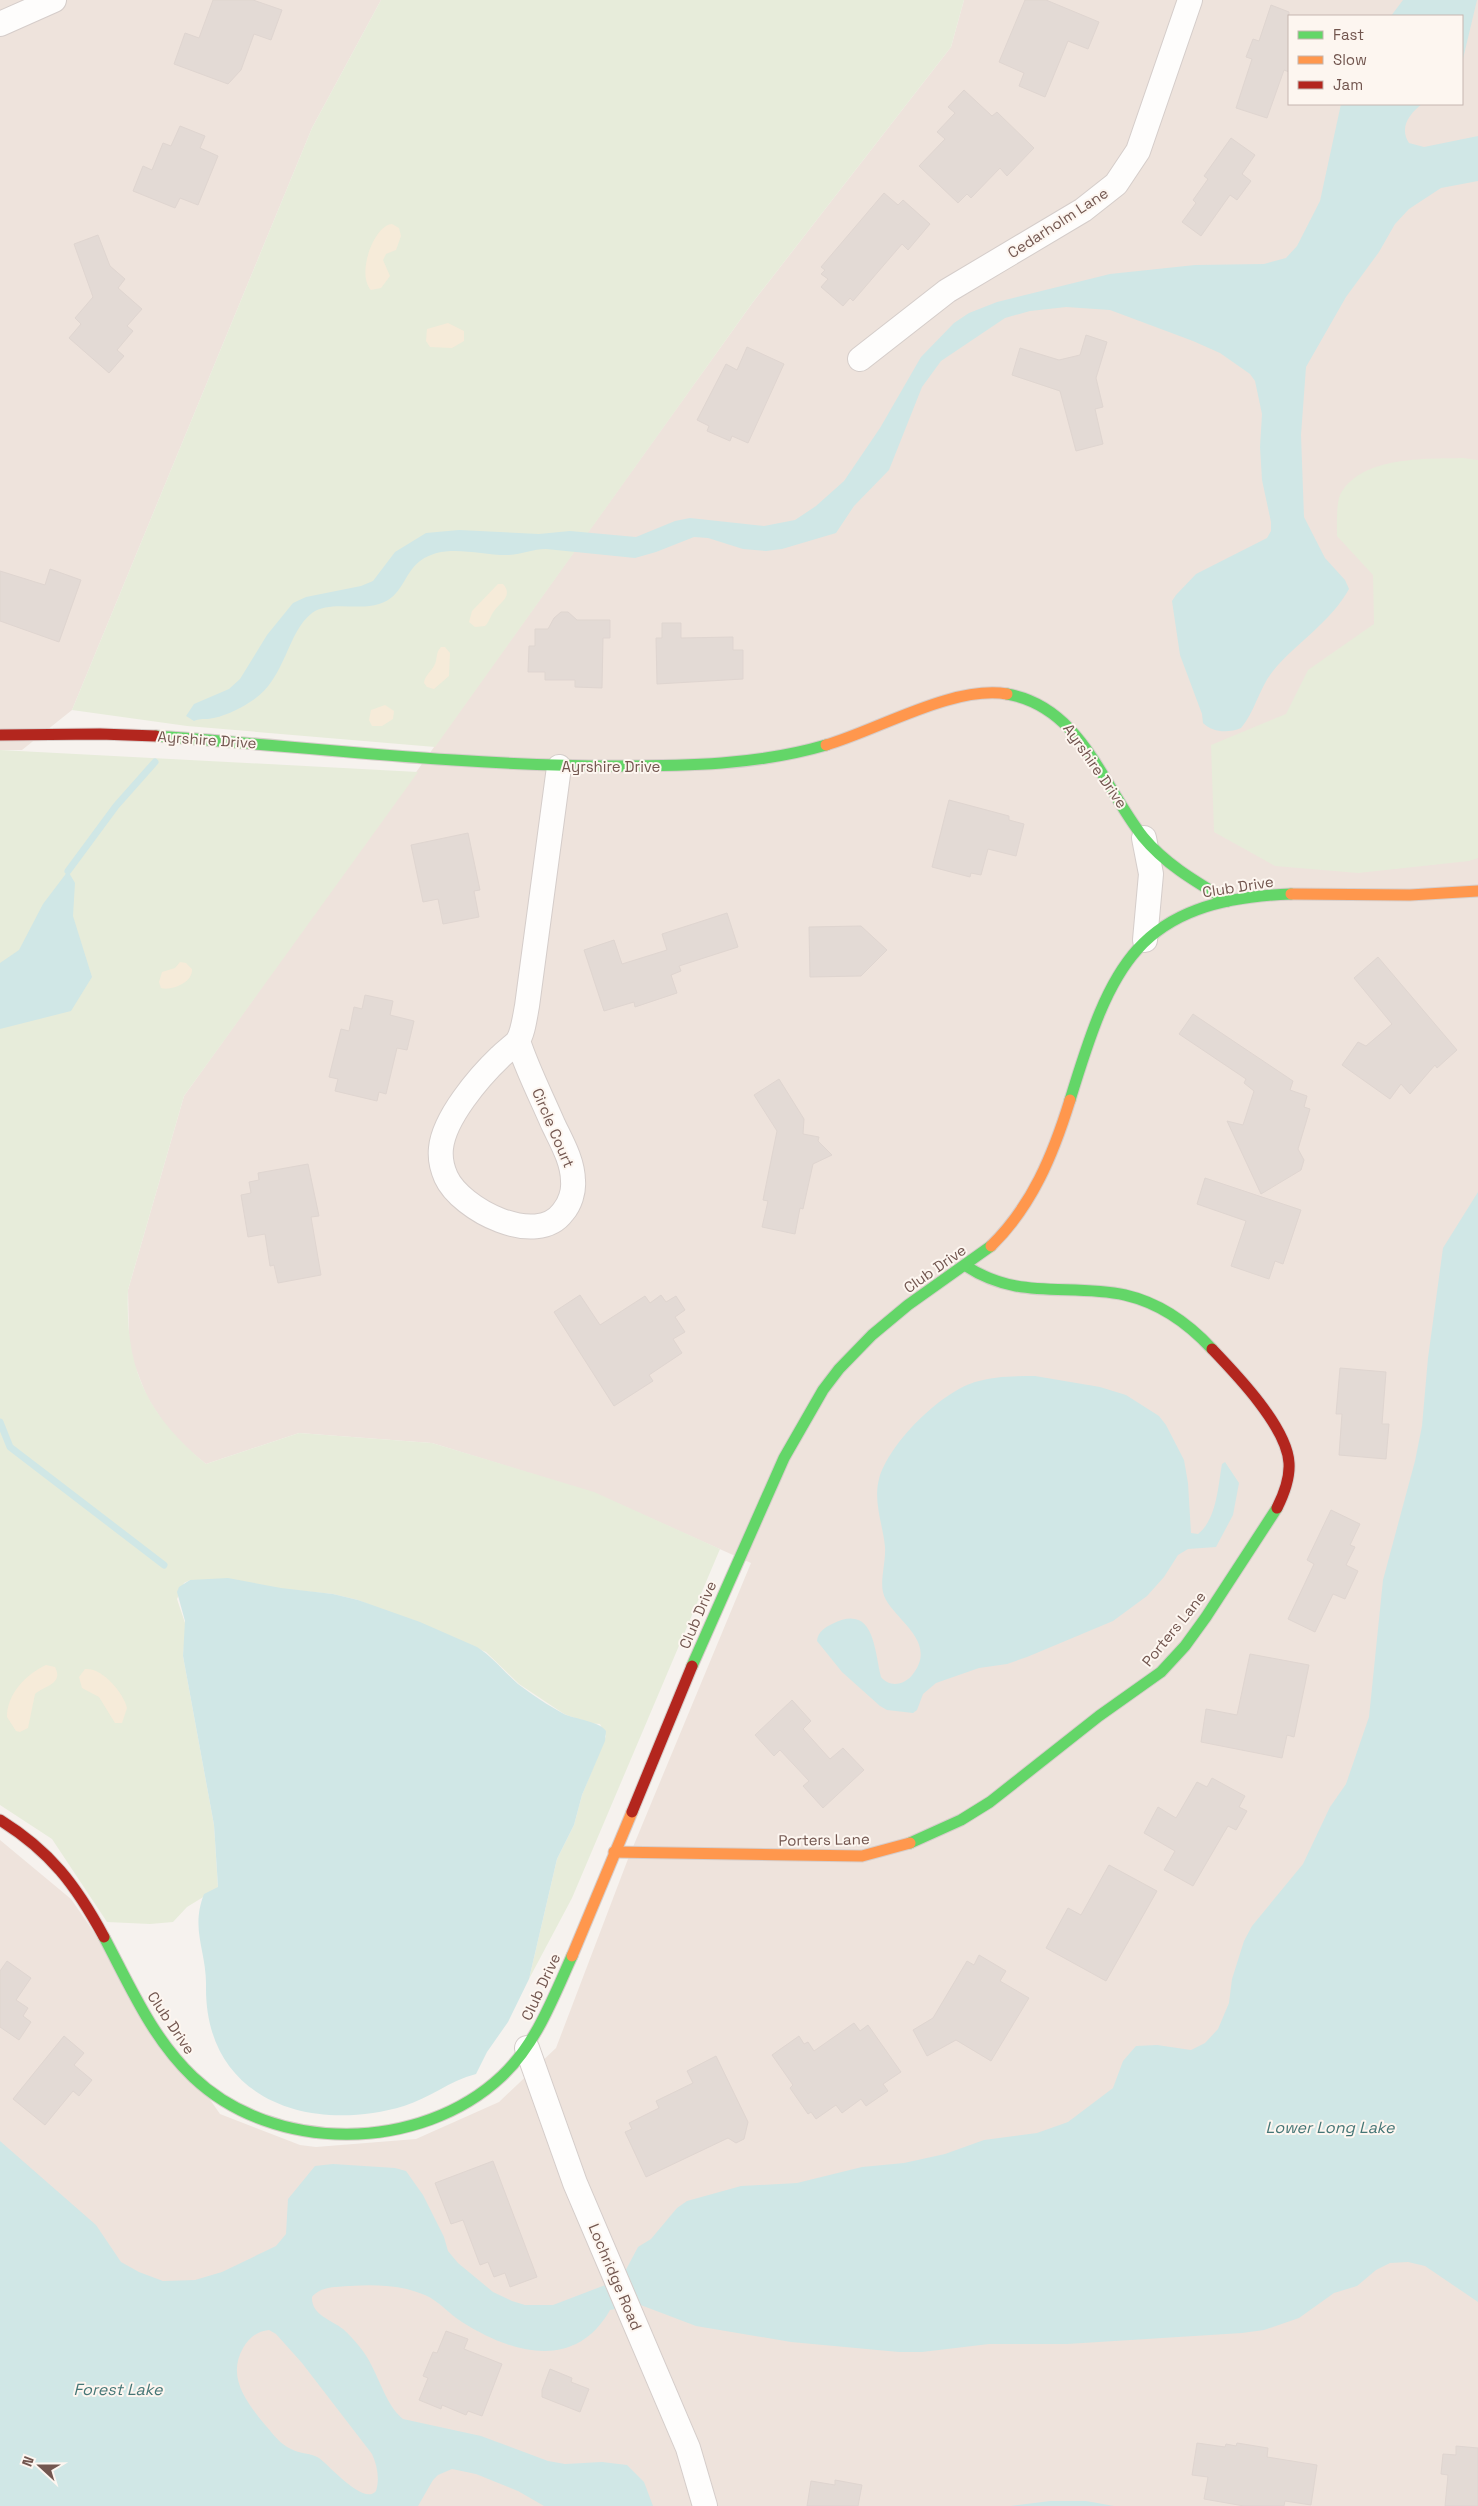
<svg xmlns="http://www.w3.org/2000/svg" width="1478" height="2506" viewBox="0 0 1478 2506" font-family="'Space Grotesk',sans-serif">
  <style>
    .residential { fill: #eee3dc; fill-rule: evenodd }
    .green { fill: #e7ecda }
    .sand { fill: #f6ebd9 }
    .water { fill: #d0e7e6; fill-rule: evenodd }
    .lines { fill: none; stroke-linecap: round; stroke-linejoin: round }
    .stream { stroke: #d0e7e6; stroke-width: 7 }
    .building { fill: #e3dad5; stroke: #dfd5d0 }
    .street-casing { stroke: #d5cdca; stroke-width: 26 }
    .fast-casing { stroke: #d6cdca; stroke-width: 13 }
    .slow-casing { stroke: #d6cdca; stroke-width: 13 }
    .jam-casing { stroke: #d6cdca; stroke-width: 13 }
    .street { stroke: #fefdfc; stroke-width: 24 }
    .fast { stroke: #63d668; stroke-width: 11 }
    .slow { stroke: #ff974d; stroke-width: 11 }
    .jam { stroke: #b3261e; stroke-width: 11 }
    .labels { text-anchor: middle; stroke-width: 4; stroke-linejoin: round; paint-order: stroke }
    .street-label { font-size: 15px; fill: #72564f; stroke: #fdf6f0 }
    .water-label { font-size: 16px; font-style: italic; fill: #457676; stroke: #fdf6f0 }
  </style>
  <rect width="100%" height="100%" fill="#f6f2ee"/>
  <g class="residential">
    <path d="M0 0H381L312 128 72 710 22 750H0Z"/>
    <path d="M964 0H1478V2506H0V1840L71 1899 220 2114 300 2145 316 2147 416 2139 499 2102 556 2048 628 1859 751 1563 594 1493 432 1443 299 1433 206 1464 179 1442 165 1425 147 1397 133 1361 129 1341 128 1290 184 1096 753 302 951 47ZM1289 16H1462V104H1289Z"/>
  </g>
  <g class="green">
    <path d="M381 0H964L951 47 753 302 435 747 187 726 72 710 312 128Z"/>
    <path d="M1463 458 1478 460V858L1469 861 1358 873 1275 866 1214 832 1211 745 1286 714 1308 670 1374 624 1373 575 1337 536C1337 526 1336 501 1341 493 1363 456 1425 459 1463 458Z"/>
    <path d="M0 750 418 772 184 1096 128 1290C125 1368 146 1414 206 1464L299 1433 432 1443 594 1492 720 1549 572 1898 529 1979 557 1859 574 1825 582 1795 606 1736 600 1724 588 1723 564 1714 519 1684 486 1652 358 1600 333 1594 190 1580 184 1583 177 1599 186 1626 183 1656 214 1825 218 1888 187 1907 173 1922 150 1924 107 1922 52 1839 0 1805Z"/>
  </g>
  <g class="sand">
    <path d="M392 224 399 228 401 236 396 250 386 254 383 260 390 276 381 288 371 290C356 274 374 225 392 224Z"/>
    <path d="M448 323 464 331V341L452 348 430 347 426 341 427 329Z"/>
    <path d="M498 584H503C514 596 499 603 494 611 490 616 490 621 485 626L475 627 469 622 472 611Z"/>
    <path d="M441 647H445L450 653 449 676 434 689 427 687 424 683C425 675 430 673 434 666 438 659 435 653 441 647Z"/>
    <path d="M385 705 394 711 393 719 382 726H372L369 720 371 710Z"/>
    <path d="M180 962 186 963 192 969C193 983 171 991 161 988L159 982 162 972 175 968Z"/>
    <path d="M46 1665 55 1667C64 1684 44 1686 35 1694L28 1728 20 1732 16 1731 7 1717C7 1694 26 1674 46 1665Z"/>
    <path d="M85 1669C102 1667 124 1693 127 1708L122 1723H115L99 1697 82 1688 79 1677Z"/>
  </g>
  <g class="water">
    <path d="M1403 0H1477L1462 63V16H1391Z"/>
    <path d="M1341 104H1422C1409 114 1399 128 1409 143L1424 147 1478 136V181L1441 188 1409 209 1395 224 1379 252 1346 297 1306 367 1301 435 1304 517 1325 558 1345 580 1349 589C1331 622 1296 643 1273 671 1259 688 1255 712 1241 728 1229 733 1213 733 1203 723L1202 714 1180 655 1172 601 1176 595 1196 574 1267 538 1271 531V522L1262 480 1260 447 1262 414 1255 381 1250 374 1220 353 1193 341 1110 310 1066 307 1030 311 1005 318 941 361 922 387 889 470 854 506 836 533 782 549 766 551 743 549 708 538 694 537 656 552 635 558 546 549C533 549 522 554 509 555 481 556 445 542 420 561 403 574 403 597 379 604 359 611 330 600 312 613 286 633 286 681 250 702 238 710 223 717 208 719 202 719 199 719 194 721L186 716 194 704 229 689 240 679 267 635 293 603 306 597 361 586 373 581 395 552 426 533 459 530 539 534 570 531 636 537 675 521 690 518 764 526 795 520 816 506 844 481 880 428 921 357 954 323 969 313 997 302 1110 274 1195 265 1264 264 1286 258 1297 246 1320 201Z"/>
    <path d="M68 871 75 883 73 916 92 977 71 1011 0 1029V963L19 950 43 904Z"/>
    <path d="M1478 1192V2302L1425 2266 1408 2262 1390 2263 1376 2270 1357 2286 1334 2293 1299 2318 1264 2330 1242 2333 1067 2344H989L922 2352H899L791 2342 696 2326 638 2304 610 2310C575 2372 511 2353 462 2322 449 2314 439 2301 425 2295 401 2285 376 2284 350 2286 337 2287 321 2286 312 2297 311 2315 332 2320 343 2329 349 2334 354 2340 359 2346 378 2368 383 2403 403 2419L481 2436 548 2461 565 2464 602 2462 627 2465 644 2482 653 2506H544L518 2491 476 2474 452 2469 438 2475 433 2480 418 2506H0V2141L96 2225 121 2262 139 2272 163 2281 195 2280 222 2272 276 2246 286 2234 288 2199 315 2166 333 2164 395 2168 406 2171 423 2195 444 2237 448 2251 458 2263 493 2292 512 2301 525 2305H553L621 2279 638 2247 651 2239 677 2208 687 2201 741 2186 797 2183 862 2167 904 2163 945 2154 984 2140 1037 2133 1068 2122 1113 2088 1123 2061 1136 2046 1157 2045 1191 2050 1205 2043 1218 2029 1229 2003 1232 1979 1244 1941 1252 1926 1303 1864 1330 1807 1346 1784 1369 1717 1383 1580 1415 1461 1422 1426 1428 1358 1443 1248ZM269 2330 276 2334 302 2363 372 2454C377 2465 380 2478 376 2491 364 2506 330 2466 319 2458 312 2453 299 2454 291 2449 280 2444 274 2435 266 2426 248 2404 226 2378 243 2348 249 2338 257 2331 269 2330Z"/>
    <path d="M1035 1376 1100 1387 1126 1395 1159 1416 1166 1425 1184 1460 1188 1483 1191 1533 1198 1534C1217 1519 1218 1486 1222 1464L1225 1462 1239 1483 1233 1515 1216 1547 1188 1549 1178 1555 1164 1577 1147 1596 1113 1621 1027 1657 1007 1664 979 1668 936 1683 923 1694 917 1710 913 1713 887 1710 880 1706 842 1672 817 1641C818 1632 824 1628 832 1624 874 1603 874 1648 881 1677 890 1688 905 1685 913 1674 940 1639 888 1617 883 1592 880 1580 886 1561 885 1547 883 1525 873 1502 879 1479 889 1443 940 1393 975 1382 994 1376 1015 1376 1035 1376Z"/>
    <path d="M228 1578 281 1588 333 1594 358 1600 420 1622 477 1647C493 1657 504 1672 518 1684 531 1694 549 1706 564 1714 575 1719 601 1722 606 1731L605 1741 582 1795 574 1825 557 1859 529 1979 508 2022 487 2052 476 2074C449 2081 430 2098 404 2106 310 2134 205 2100 206 1987 207 1951 190 1930 204 1894L218 1887 214 1825 183 1656 185 1621 177 1592 179 1587 190 1580Z"/>
    <path d="M1050 2501H1086L1114 2506H1010Z"/>
  </g>
  <g class="lines">
    <g class="stream">
      <path d="M68 871 116 806 155 762"/>
      <path d="M0 1422 10 1447 164 1565"/>
    </g>
  </g>
  <g class="building">
    <path d="M213 0H253L282 10 271 40 254 34 241 70 228 84 174 64 185 33 199 38Z"/>
    <path d="M1025 0H1046L1099 22 1088 49 1068 41 1045 97 1019 86 1024 73 999 62Z"/>
    <path d="M1271 5 1289 12V72L1284 70 1267 118 1236 108 1252 59 1246 57 1253 39 1259 41Z"/>
    <path d="M964 90 992 116 997 112 1034 148 1007 176 1000 168 971 198 967 194 958 203 919 166 945 139 937 132 955 113 948 107Z"/>
    <path d="M180 126 205 136 200 148 218 156 198 205 180 198 175 208 133 191 143 166 152 170 163 143 171 146Z"/>
    <path d="M1231 138 1255 155 1242 174 1251 181 1237 200 1230 195 1201 236 1182 222 1196 203 1193 200 1208 179 1204 176Z"/>
    <path d="M884 193 898 205 903 200 930 224 908 250 902 244 853 301 850 298 843 306 821 287 828 279 821 274 825 270 821 267Z"/>
    <path d="M98 235 110 266 125 279 118 288 142 309 127 326 133 331 117 350 124 356 109 373 69 338 81 324 75 318 93 297 74 244Z"/>
    <path d="M1086 335 1107 342 1096 378 1103 407 1095 409 1103 444 1076 451 1060 391 1012 375 1020 348 1059 360 1080 355Z"/>
    <path d="M747 347 784 364 748 443 732 436 730 441 707 431 709 426 697 420 726 364 737 370Z"/>
    <path d="M50 569 81 580 59 642 0 621V571L45 585Z"/>
    <path d="M561 612H568L577 620H610V638H603L602 688 575 687V680H545V672H528L529 646H535V629H548L554 618Z"/>
    <path d="M662 623H681V638L733 637V650H743V679L657 684 656 638H662Z"/>
    <path d="M949 800 1009 816V820L1024 824 1016 856 988 849 981 875 971 873 970 877 932 867Z"/>
    <path d="M468 833 480 890 474 891 479 917 443 924 438 899 423 902 411 845Z"/>
    <path d="M727 913 738 947 679 966 681 971 671 975 677 993 635 1007 634 1002 604 1011 584 950 614 940 622 964 667 950 662 934Z"/>
    <path d="M861 926 887 950 861 976 810 977 809 927Z"/>
    <path d="M1378 957 1457 1050 1437 1068 1435 1065 1410 1094 1401 1084 1390 1099 1342 1065 1358 1042 1366 1046 1392 1024 1354 978Z"/>
    <path d="M365 995 393 1001 390 1015 414 1021 407 1050 397 1048 386 1094 379 1092 377 1101 335 1091 338 1079 329 1077 341 1029 349 1031 354 1007 362 1009Z"/>
    <path d="M1193 1014 1293 1081 1290 1090 1307 1096 1304 1107 1310 1109 1298 1149 1304 1160 1301 1170 1261 1194 1227 1121 1243 1125 1254 1091 1244 1083 1246 1079 1179 1034Z"/>
    <path d="M779 1079 804 1119 803 1134 819 1137 818 1141 832 1155 813 1164 803 1209 800 1208 795 1234 762 1227 768 1201 763 1200 777 1131 754 1095Z"/>
    <path d="M308 1164 319 1216 311 1217 321 1275 278 1283 274 1265 270 1266 265 1234 248 1237 241 1195 251 1193 249 1182 259 1180 258 1173Z"/>
    <path d="M1205 1178 1301 1210 1283 1264 1275 1261 1269 1279 1231 1266 1246 1221 1197 1204Z"/>
    <path d="M580 1295 600 1325 645 1296 650 1303 661 1295 666 1302 676 1296 685 1310 675 1317 685 1332 673 1339 682 1353 649 1375 653 1381 614 1406 554 1312Z"/>
    <path d="M1340 1368 1386 1372 1382 1424H1389L1386 1459 1339 1455 1342 1414H1336Z"/>
    <path d="M1331 1510 1360 1524 1350 1545 1355 1547 1346 1565 1358 1571 1345 1599 1333 1594 1315 1632 1288 1619 1314 1564 1307 1560Z"/>
    <path d="M1250 1654 1309 1665 1294 1737 1287 1735 1282 1758 1201 1742 1206 1709 1237 1715Z"/>
    <path d="M792 1700 811 1721 803 1729 830 1759 843 1748 864 1770 823 1808 803 1786 809 1781 780 1750 774 1756 755 1735Z"/>
    <path d="M1212 1778 1245 1796 1239 1807 1247 1811 1236 1830 1228 1826 1193 1886 1164 1870 1175 1851 1144 1833 1158 1807 1176 1818 1197 1782 1207 1787Z"/>
    <path d="M1109 1865 1157 1891 1106 1981 1046 1948 1068 1908 1081 1915Z"/>
    <path d="M979 1955 1006 1971 1000 1981 1029 1998 991 2061 956 2040 927 2056 913 2030 933 2018 967 1961 974 1965Z"/>
    <path d="M7 1961 31 1978 16 2000 28 2008 23 2016 31 2022 19 2040 0 2027V1971Z"/>
    <path d="M854 2023 860 2031 868 2025 901 2072 883 2084 888 2091 866 2106 861 2099 842 2113 836 2105 816 2119 811 2112 808 2114 790 2088 793 2085 772 2055 799 2036 804 2044 808 2042 814 2051Z"/>
    <path d="M64 2036 84 2053 74 2065 92 2080 79 2096 73 2091 45 2125 13 2099Z"/>
    <path d="M716 2056 748 2122 744 2139 736 2143 728 2138 646 2177 625 2132 632 2129 629 2123 659 2108 656 2101 693 2083 687 2071Z"/>
    <path d="M493 2161 537 2277 510 2287 505 2273 494 2277 488 2262 480 2265 463 2220 451 2224 435 2183Z"/>
    <path d="M446 2331 468 2339 464 2349 502 2364 482 2416 468 2411 466 2415 442 2405 441 2409 419 2400 428 2378 423 2376 433 2352 437 2353Z"/>
    <path d="M550 2369 572 2378 571 2382 589 2389 580 2412 542 2397V2390Z"/>
    <path d="M1197 2443 1225 2447 1226 2444 1236 2446 1237 2443 1268 2448 1267 2457 1317 2465 1311 2505 1285 2501 1284 2506H1244L1204 2499 1208 2477 1192 2475Z"/>
    <path d="M1456 2446 1478 2448V2506H1445L1448 2475 1441 2474 1443 2454 1456 2455Z"/>
    <path d="M835 2480 862 2485 858 2506H807L811 2481 835 2485Z"/>
  </g>
  <g class="lines">
    <g class="street-casing">
      <g id="street">
        <path d="M0 24 54 0"/>
        <path d="M860 359 947 291 1083 210 1116 184 1138 151 1190 0"/>
        <path d="M1144 838 1151 874 1145 940"/>
        <path d="M518 1041C527 1069 541 1096 553 1124 561 1141 573 1161 573 1181 574 1191 570 1204 563 1212 537 1248 461 1210 446 1177 442 1168 440 1157 441 1148 444 1118 479 1077 500 1057 505 1052 512 1047 517 1042 523 1034 525 1016 527 1006L559 767"/>
        <path d="M527 2048 575 2183 688 2448 705 2506"/>
      </g>
    </g>
    <g class="fast-casing">
      <g id="fast">
        <path d="M1007 694C1081 707 1102 785 1143 837 1166 865 1198 883 1228 901"/>
        <path d="M156 736C309 747 462 766 616 766 686 766 758 765 826 745"/>
        <path d="M1070 1100C1111 966 1136 900 1291 894"/>
        <path d="M966 1266C1019 1301 1068 1283 1125 1295 1160 1303 1188 1323 1212 1349"/>
        <path d="M692 1666 784 1458 823 1390 839 1369 872 1335 908 1305 991 1246"/>
        <path d="M910 1843 961 1820 990 1802 1099 1716 1161 1672 1185 1646 1206 1617 1277 1508"/>
        <path d="M104 1937C130 1986 152 2038 193 2077 274 2154 420 2153 502 2076 536 2044 553 1998 572 1956"/>
      </g>
    </g>
    <g class="slow-casing">
      <g id="slow">
        <path d="M826 745C878 730 953 685 1007 694"/>
        <path d="M1291 894 1410 895 1478 891"/>
        <path d="M991 1246C1032 1206 1053 1155 1070 1100"/>
        <path d="M614 1852 862 1856 910 1843"/>
        <path d="M572 1956 632 1812"/>
      </g>
    </g>
    <g class="jam-casing">
      <g id="jam">
        <path d="M0 735 100 734 156 736"/>
        <path d="M1212 1349C1236 1374 1287 1427 1289 1463 1290 1478 1284 1494 1277 1508"/>
        <path d="M632 1812 692 1666"/>
        <path d="M0 1820C50 1851 76 1885 104 1937"/>
      </g>
    </g>
    <use href="#street" class="street"/>
    <use href="#fast" class="fast"/>
    <use href="#slow" class="slow"/>
    <use href="#jam" class="jam"/>
  </g>
  <g class="labels">
    <g class="street-label">
      <text transform="translate(1058 223) rotate(-33)" y="5">Cedarholm Lane</text>
      <text transform="translate(207 740) rotate(4)" y="5">Ayrshire Drive</text>
      <text transform="translate(1095 766) rotate(55)" y="5">Ayrshire Drive</text>
      <text x="611" y="772">Ayrshire Drive</text>
      <text transform="translate(1238 887) rotate(-9)" y="5">Club Drive</text>
      <text transform="translate(553 1128) rotate(67)" y="5">Circle Court</text>
      <text transform="translate(935 1269) rotate(-35)" y="5">Club Drive</text>
      <text transform="translate(698 1615) rotate(-67)" y="5">Club Drive</text>
      <text transform="translate(1174 1629) rotate(-51)" y="5">Porters Lane</text>
      <text transform="translate(824 1840) rotate(-1)" y="5">Porters Lane</text>
      <text transform="translate(541 1987) rotate(-65)" y="5">Club Drive</text>
      <text transform="translate(171 2023) rotate(56)" y="5">Club Drive</text>
      <text transform="translate(615 2277) rotate(67)" y="5">Lochridge Road</text>
    </g>
    <g class="water-label">
      <text x="1330" y="2133">Lower Long Lake</text>
      <text x="118" y="2395">Forest Lake</text>
    </g>
  </g>
  <rect x="1288" y="15" width="175" height="90" fill="#fdf6f0" stroke="#c5b6b0"/>
  <rect x="1298" y="31" width="25" height="8" fill="#63d668" stroke="#c5b6b0"/>
  <text x="1333" y="40" font-size="15" fill="#72564f">Fast</text>
  <rect x="1298" y="56" width="25" height="8" fill="#ff974d" stroke="#c5b6b0"/>
  <text x="1333" y="65" font-size="15" fill="#72564f">Slow</text>
  <rect x="1298" y="81" width="25" height="8" fill="#b3261e" stroke="#c5b6b0"/>
  <text x="1333" y="90" font-size="15" fill="#72564f">Jam</text>
  <g transform="translate(40 2466) rotate(291)" stroke="#fdf6f0" stroke-width="4" paint-order="stroke">
  <path d="M0-4L9 19L0 12L-9 19Z" fill="#72564f"/>
  <text y="-8" font-size="14" font-weight="bold" text-anchor="middle" fill="#72564f">N</text>
  </g>
</svg>
